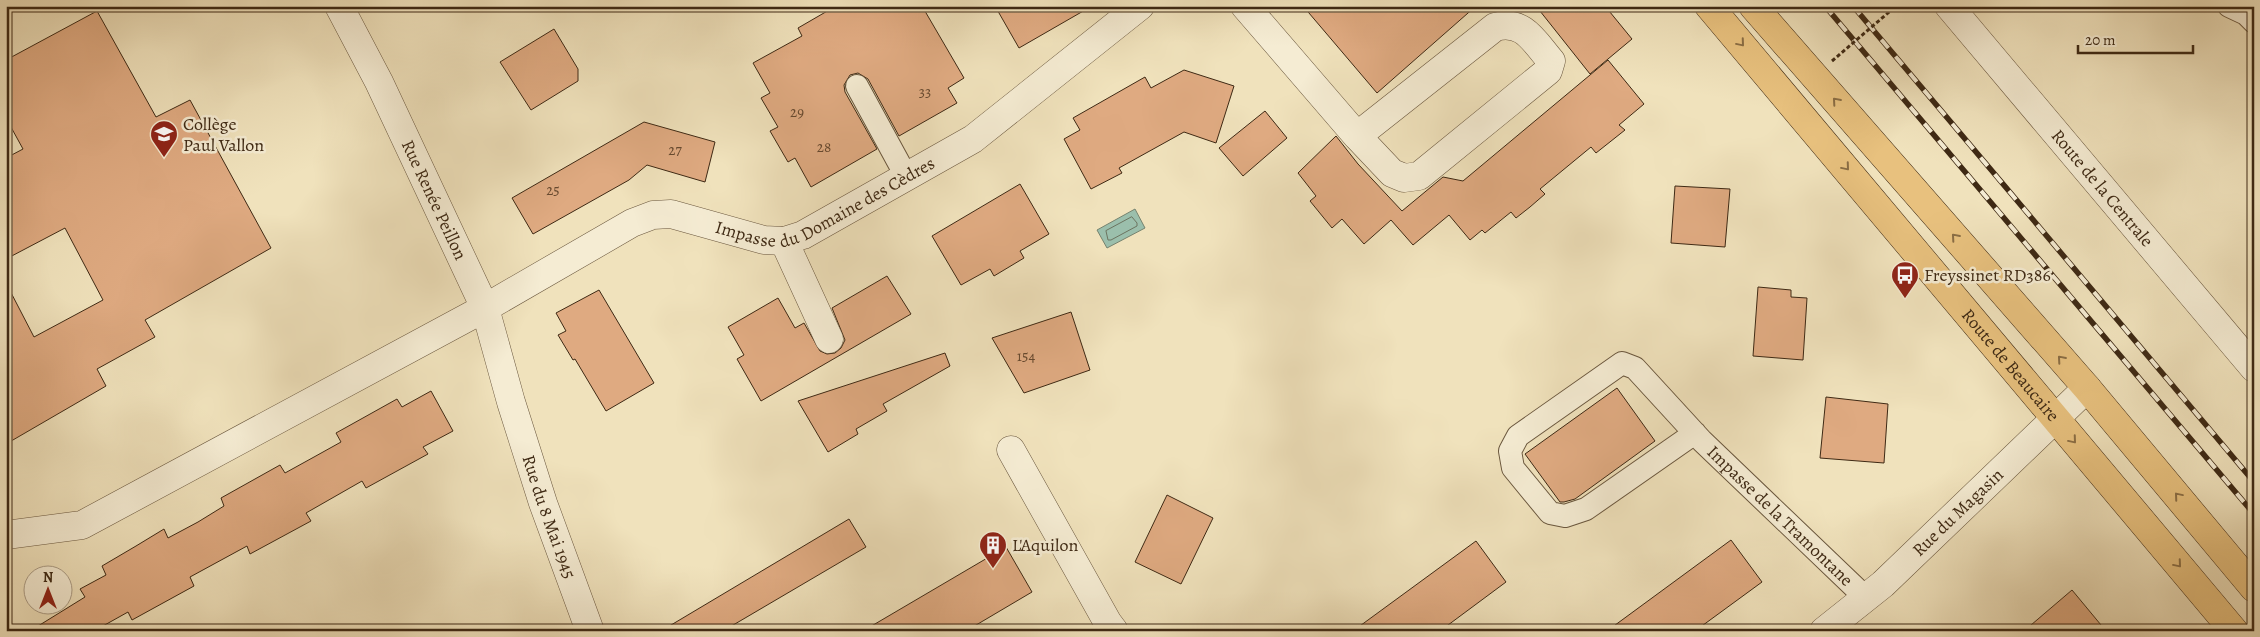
<svg xmlns="http://www.w3.org/2000/svg" width="2260" height="637" viewBox="0 0 2260 637" font-family="Alegreya,serif">
  <style>
    .water { fill: #9bbfac; stroke: #76836f }
    .lines { fill: none; stroke-linecap: round; stroke-linejoin: round }
    .shore { stroke: #6c7460; stroke-width: 1 }
    .building { fill: #dfaa81; stroke: #3e2914 }
    .lane-casing { stroke: #6a573e; stroke-width: 24 }
    .street-casing { stroke: #6a573e; stroke-width: 29 }
    .primary-casing { stroke: #3e2914; stroke-width: 29 }
    .lane { stroke: #f5ecd3; stroke-width: 22 }
    .street { stroke: #f5ecd3; stroke-width: 28 }
    .primary { stroke: #e8c17e; stroke-width: 28 }
    .rail-casing { stroke: #3e2914; stroke-width: 5.5 }
    .rail { stroke: #f5ecd3; stroke-width: 4; stroke-dasharray: 11; stroke-linecap: butt }
    .path-bridge { stroke: #3e2914; stroke-width: 3; stroke-dasharray: 4 2.5; stroke-linecap: butt }
    .oneway { stroke: #8a6d44 }
    .labels { text-anchor: middle; stroke-width: 5; stroke-linejoin: round; paint-order: stroke }
    .number-label { font-size: 15px; fill: #66492f }
    .poi-label { font-size: 18px; fill: #3e2914; stroke: #f5ecd3; text-anchor: start }
    .street-label { font-size: 18px; fill: #3e2914; stroke: #f5ecd3 }
  </style>
  <rect width="100%" height="100%" fill="#f0e2bc"/>
  <filter id="stains"><feTurbulence type="fractalNoise" baseFrequency=".004" numOctaves="4"/><feColorMatrix values="0 0 0 0 .2 0 0 0 0 .09 0 0 0 0 .02 0 0 0 .5 -.17"/></filter>
  <radialGradient id="worn" r=".72"><stop offset=".6" stop-color="#630" stop-opacity="0"/><stop offset="1" stop-color="#630" stop-opacity=".3"/></radialGradient>
  <path class="water" d="M1135 209 1145 228 1107 248 1097 230Z"/>
  <g class="lines">
    <path class="shore" d="M1132 217 1137 223V226L1111 240H1108L1106 231Z"/>
  </g>
  <g class="building">
    <path d="M836 6H922L964 78 948 88 957 103 899 136 868 79 858 73 850 75 844 85 845 92 877 149 811 187 795 158 788 162 770 131 778 127 761 98 770 93 753 63 802 36 798 28Z"/>
    <path d="M995 6H1092L1019 48Z"/>
    <path d="M1303 6H1476L1377 93Z"/>
    <path d="M1536 6H1605L1632 39 1590 74Z"/>
    <path d="M97 11 156 117 190 100 271 248 145 320 155 337 97 369 106 386 6 444V283L34 337 103 300 65 228 6 259V158L23 149 6 118V60Z"/>
    <path d="M554 29 578 69V81L531 110 500 62Z"/>
    <path d="M1608 60 1644 104 1619 125 1625 130 1596 153 1591 147 1540 189 1545 194 1530 207 1516 218 1511 212 1485 233 1482 230 1470 240 1449 215 1413 245 1391 220 1364 244 1342 219 1332 228 1310 201 1316 196 1298 173 1336 136 1358 164 1402 211 1443 177 1463 181Z"/>
    <path d="M1184 70 1234 86 1216 143 1184 132 1119 168 1122 173 1091 189 1064 139 1080 130 1073 118 1145 77 1151 88Z"/>
    <path d="M1265 111 1287 138 1243 176 1219 148Z"/>
    <path d="M644 122 715 142 705 182 647 165 629 180 533 234 512 198Z"/>
    <path d="M1020 184 1049 234 1020 251 1024 258 994 276 990 269 961 285 932 236Z"/>
    <path d="M1675 186 1730 189 1725 247 1671 243Z"/>
    <path d="M887 276 911 314 761 401 737 359 744 355 728 327 778 298 795 328 804 323 820 351 827 354 835 353 841 348 845 340 832 308Z"/>
    <path d="M1758 287 1791 290V297L1807 298 1803 360 1753 356Z"/>
    <path d="M599 290 654 383 606 411 575 359 573 360 558 335 566 331 556 313Z"/>
    <path d="M1071 312 1090 370 1024 393 992 338Z"/>
    <path d="M945 353 950 366 883 404 887 411 856 429 858 434 828 452 798 401Z"/>
    <path d="M1617 388 1655 441 1575 499 1564 502H1560L1525 454Z"/>
    <path d="M431 391 453 431 423 447 428 454 366 488 362 481 306 513 311 521 250 554 247 546 190 577 194 586 132 620 128 612 94 631H30L85 597 80 589 106 575 102 566 136 546 164 529 168 538 198 522 224 506 221 498 280 465 285 473 314 457 341 442 336 433 397 399 402 407Z"/>
    <path d="M1826 397 1888 404 1884 463 1820 458Z"/>
    <path d="M1167 495 1213 518 1181 584 1135 562Z"/>
    <path d="M849 519 866 547 723 631H661Z"/>
    <path d="M1731 540 1762 582 1695 631H1607Z"/>
    <path d="M1476 541 1506 582 1440 631H1353Z"/>
    <path d="M1006 547 1032 592 966 631H863Z"/>
    <path d="M2072 590 2106 631H2024Z"/>
  </g>
  <g class="lines">
    <g class="lane-casing">
      <g id="lane">
        <path d="M2229 6 2246 14 2254 22"/>
        <path d="M857 86 906 176"/>
        <path id="s1" d="M1695 433 1586 509 1565 516 1550 513 1513 468 1510 451 1518 436 1622 363 1635 368 1702 441 1866 598"/>
      </g>
    </g>
    <g class="street-casing">
      <g id="street">
        <path id="s2" d="M339 6 379 82 485 308 511 402 543 503 590 631"/>
        <path d="M1245 6 1357 136 1392 173 1404 178 1419 176 1548 71 1551 61C1534 41 1523 19 1495 27L1357 136"/>
        <path id="s3" d="M1949 6 2254 368"/>
        <path d="M784 241 829 339"/>
        <path d="M1011 450 1108 623 1114 631"/>
        <path id="s4" d="M6 535 82 525 485 308 632 223 653 215 671 214 764 240 784 241 803 235 973 139 1140 6"/>
        <path id="s5" d="M1824 631 1883 584 2087 388"/>
      </g>
    </g>
    <g class="primary-casing">
      <g id="primary">
        <path id="s6" d="M1709 6 2234 631"/>
        <path d="M1753 6 2087 388 2254 588"/>
      </g>
    </g>
    <use href="#lane" class="lane"/>
    <use href="#street" class="street"/>
    <use href="#primary" class="primary"/>
    <g class="rail-casing">
      <g id="rail">
        <path d="M1825 6 2254 514"/>
        <path d="M1853 6 2254 482"/>
      </g>
    </g>
    <use href="#rail" class="rail"/>
    <path class="path-bridge" d="M1832 61 1896 6"/>
  </g>
  <defs><path id="oneway-chevron" d="M-2-3.5L2.5 0L-2 3.5" fill="none" stroke-width="1.6" stroke-linecap="round" stroke-linejoin="round" transform="scale(1.25)"/></defs>
  <g class="oneway">
    <use href="#oneway-chevron" transform="translate(1741 43) rotate(50)"/>
    <use href="#oneway-chevron" transform="translate(1836 101) rotate(-131)"/>
    <use href="#oneway-chevron" transform="translate(1846 167) rotate(50)"/>
    <use href="#oneway-chevron" transform="translate(1955 237) rotate(-131)"/>
    <use href="#oneway-chevron" transform="translate(2061 359) rotate(-131)"/>
    <use href="#oneway-chevron" transform="translate(2073 440) rotate(50)"/>
    <use href="#oneway-chevron" transform="translate(2178 496) rotate(-130)"/>
    <use href="#oneway-chevron" transform="translate(2178 564) rotate(50)"/>
  </g>
  <defs>
    <g id="school-pin" transform="scale(1.4375)"><path d="M0 17L-7.5 6A9.5 9.5 0 1 1 7.5 6Z" fill="#8f2418" stroke="#f5ecd3"/><path d="M0-5L7-2L0 1L-7-2ZM-4 1L0 2.5L4 1V4Q0 6-4 4Z" fill="#fff"/></g>
    <g id="bus-pin" transform="scale(1.4375)"><path d="M0 17L-7.5 6A9.5 9.5 0 1 1 7.5 6Z" fill="#8f2418" stroke="#f5ecd3"/><path d="M-5-6H5V4H4V6H2V4H-2V6H-4V4H-5ZM-3.5-4V0h7V-4ZM-3.5 1.2v1.5H-2V1.2ZM2 1.2v1.5H3.5V1.2Z" fill="#fff"/></g>
    <g id="building-pin" transform="scale(1.4375)"><path d="M0 17L-7.5 6A9.5 9.5 0 1 1 7.5 6Z" fill="#8f2418" stroke="#f5ecd3"/><path d="M-4-6H4V6H1V3H-1V6H-4ZM-2.5-4.3h1.7v1.8h-1.7ZM.8-4.3h1.7v1.8H.8ZM-2.5-1h1.7V.8h-1.7ZM.8-1h1.7V.8H.8Z" fill="#fff"/></g>
  </defs>
  <g fill-rule="evenodd">
    <use href="#school-pin" x="164" y="134"/>
    <use href="#bus-pin" x="1905" y="275"/>
    <use href="#building-pin" x="993" y="545"/>
  </g>
  <g class="labels">
    <g class="number-label">
      <text x="925" y="97">33</text>
      <text x="797" y="117">29</text>
      <text x="824" y="152">28</text>
      <text x="675" y="155">27</text>
      <text x="553" y="195">25</text>
      <text x="1026" y="361">154</text>
    </g>
    <g class="poi-label">
      <text x="183" y="130">Collège<tspan x="183" dy="21">Paul Vallon</tspan></text>
      <text x="1924" y="281">Freyssinet RD386</text>
      <text x="1012" y="551">L'Aquilon</text>
    </g>
    <g class="street-label">
      <text dy="6" stroke="none"><textPath href="#s3" startOffset="238">Route de la Centrale</textPath></text>
      <text dy="6" stroke="none"><textPath href="#s4" startOffset="911">Impasse du Domaine des Cèdres</textPath></text>
      <text dy="6" stroke="none"><textPath href="#s2" startOffset="216">Rue Renée Peillon</textPath></text>
      <text dy="6" stroke="none"><textPath href="#s6" startOffset="469">Route de Beaucaire</textPath></text>
      <text dy="6" stroke="none"><textPath href="#s5" startOffset="179">Rue du Magasin</textPath></text>
      <text dy="6" stroke="none"><textPath href="#s1" startOffset="611">Impasse de la Tramontane</textPath></text>
      <text dy="6" stroke="none"><textPath href="#s2" startOffset="554">Rue du 8 Mai 1945</textPath></text>
    </g>
  </g>
  <rect width="2260" height="637" fill="none" stroke="#f0e2bc" stroke-width="25"/>
  <rect x="8" y="8" width="2245" height="622" fill="none" stroke="#3e2914" stroke-width="2.5"/>
  <rect x="12" y="12" width="2235" height="612" fill="none" stroke="#3e2914"/>
  <g transform="translate(48 590)"><circle r="24" fill="#f5ecd3" stroke="#ac9e87"/>
  <path d="M0-4L9 19L0 12L-9 19Z" fill="#8f2418"/>
  <text y="-8" font-size="14" font-weight="bold" text-anchor="middle" fill="#3e2914">N</text>
  </g>
  <path d="M2078 45v8h115v-8" fill="none" stroke="#3e2914" stroke-width="2.5"/>
  <text x="2085" y="45" font-size="15" fill="#3e2914" stroke="#f5ecd3" stroke-width="4" paint-order="stroke">20 m</text>
  <rect width="100%" height="100%" filter="url(#stains)"/>
  <rect width="100%" height="100%" fill="url(#worn)"/>
</svg>
